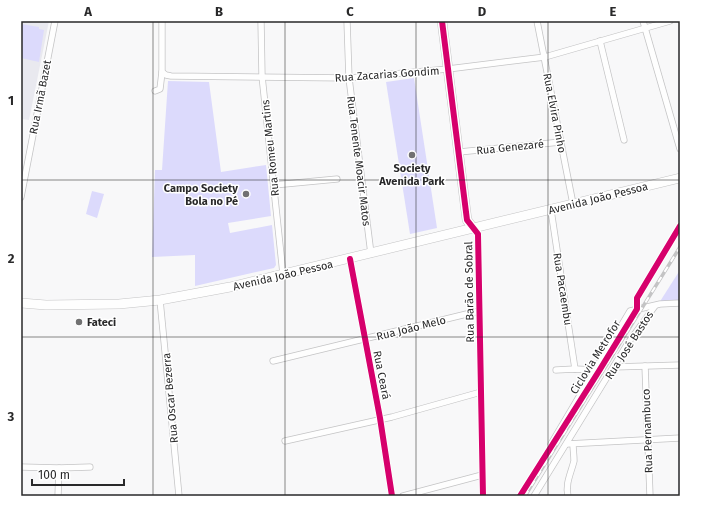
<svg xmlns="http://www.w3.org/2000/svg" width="701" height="517" viewBox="0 0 701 517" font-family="'Fira Sans',sans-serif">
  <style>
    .built { fill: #e9e9ef }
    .green { fill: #dcdafc }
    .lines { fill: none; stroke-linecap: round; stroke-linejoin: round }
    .minor-casing { stroke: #c4c4c5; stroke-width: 7 }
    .primary-casing { stroke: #c4c4c5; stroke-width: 10 }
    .minor { stroke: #fefefe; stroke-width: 5.5 }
    .primary { stroke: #fefefe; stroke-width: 9 }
    .rail-casing { stroke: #c4c4c5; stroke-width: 3.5 }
    .rail { stroke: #fff; stroke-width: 2; stroke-dasharray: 6; stroke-linecap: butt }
    .cycleway-casing { stroke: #fff; stroke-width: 8 }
    .cycleway { stroke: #d6006c; stroke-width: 6 }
    .grid { fill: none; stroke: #29292a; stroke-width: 1; stroke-opacity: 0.55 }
    .poi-dot { fill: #717172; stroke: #fff; stroke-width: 1.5 }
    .labels { text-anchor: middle; stroke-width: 3; stroke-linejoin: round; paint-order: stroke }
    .street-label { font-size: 11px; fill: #29292a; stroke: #fff }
    .poi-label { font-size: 11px; font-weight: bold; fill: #29292a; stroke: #fff }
    .neatline { fill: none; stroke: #29292a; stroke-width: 1.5 }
    .grid-label { font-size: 13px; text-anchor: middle; font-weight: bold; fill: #29292a }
  </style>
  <rect width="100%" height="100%" fill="#f8f8f9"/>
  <path class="built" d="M21 21H49L29 120 21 119Z"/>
  <g class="green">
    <path d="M21 24 39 27V29L44 30 39 62 21 58Z"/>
    <path d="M414 78 437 228 410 234 386 82Z"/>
    <path d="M168 81 209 82 221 172 266 165 271 216 228 223 230 233 272 225 276 265 274 268 195 286V255L152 257 155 170H162Z"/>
    <path d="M92 191 104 194 97 218 86 214Z"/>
    <path d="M680 270V301L659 303Z"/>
  </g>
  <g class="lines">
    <g class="minor-casing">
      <g id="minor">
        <path d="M162 21V72L166 75 171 76 349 78 448 69 545 57 670 21"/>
        <path d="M261 21 262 76 283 274"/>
        <path d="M347 21 349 78 371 254"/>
        <path d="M537 21 573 204"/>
        <path d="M643 21 680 149"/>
        <path d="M600 41 624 140"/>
        <path d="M155 91 160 89 162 72"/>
        <path d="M459 152 561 142"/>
        <path d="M274 185 337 179"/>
        <path d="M21 197 55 21"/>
        <path d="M551 210 575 369"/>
        <path d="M473 228 478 234 483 496"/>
        <path d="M350 259 380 418 392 496"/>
        <path d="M160 300 179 496"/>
        <path d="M273 361 479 311"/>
        <path d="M645 366 650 496"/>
        <path d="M614 367 680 365"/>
        <path d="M556 370 575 369 596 370"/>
        <path d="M285 441 392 417 481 392"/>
        <path d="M551 444 630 311 660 304 680 303"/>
        <path d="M567 444 680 438"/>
        <path d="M21 467 59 468 90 467"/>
        <path d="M58 496 59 468"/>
        <path d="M403 496 482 475"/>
        <path d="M534 496 628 343 655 306"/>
        <path d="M568 496C565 484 571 473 574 461 574 455 573 449 573 444"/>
      </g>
    </g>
    <g class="primary-casing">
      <g id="primary">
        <path d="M442 21 467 220 473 228"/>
        <path d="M21 303 46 305 119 304 160 300 230 287 680 178"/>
      </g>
    </g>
    <use href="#minor" class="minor"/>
    <use href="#primary" class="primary"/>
    <g class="rail-casing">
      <path id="rail" d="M525 496 680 247"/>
    </g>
    <use href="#rail" class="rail"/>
    <g class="cycleway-casing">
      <g id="cycleway">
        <path d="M442 21 467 220 478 234 483 496"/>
        <path d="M350 259 380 418 392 496"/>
        <path d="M520 496 599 371 637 309V298L680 226"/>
      </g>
    </g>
    <use href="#cycleway" class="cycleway"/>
  </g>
  <path class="grid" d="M153 21V496M285 21V496M416 21V496M548 21V496M21 180H680M21 337H680"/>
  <g class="poi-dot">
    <circle cx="412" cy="155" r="4"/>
    <circle cx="246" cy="194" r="4"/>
    <circle cx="79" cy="322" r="4"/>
  </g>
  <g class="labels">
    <g class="street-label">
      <text transform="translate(387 74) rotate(-4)" y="4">Rua Zacarias Gondim</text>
      <text transform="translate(40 97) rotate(-79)" y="4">Rua Irmã Bazet</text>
      <text transform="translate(555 113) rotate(79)" y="4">Rua Elvira Pinho</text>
      <text transform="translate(510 147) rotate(-6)" y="4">Rua Genezaré</text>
      <text transform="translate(270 148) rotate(-96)" y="4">Rua Romeu Martins</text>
      <text transform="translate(359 161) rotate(83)" y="4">Rua Tenente Moacir Matos</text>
      <text transform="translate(598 198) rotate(-14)" y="4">Avenida João Pessoa</text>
      <text transform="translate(283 275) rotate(-13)" y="4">Avenida João Pessoa</text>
      <text transform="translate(563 289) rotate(81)" y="4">Rua Pacaembu</text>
      <text transform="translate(469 292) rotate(-91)" y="4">Rua Barão de Sobral</text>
      <text transform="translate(411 328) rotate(-14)" y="4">Rua João Melo</text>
      <text transform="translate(629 345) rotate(-57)" y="4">Rua José Bastos</text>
      <text transform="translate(595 357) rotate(-58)" y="4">Ciclovia Metrofor</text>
      <text transform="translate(382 375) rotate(79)" y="4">Rua Ceará</text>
      <text transform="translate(170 398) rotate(-95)" y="4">Rua Oscar Bezerra</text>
      <text transform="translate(647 431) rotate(-92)" y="4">Rua Pernambuco</text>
    </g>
    <g class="poi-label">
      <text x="412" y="172">Society<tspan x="412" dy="13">Avenida Park</tspan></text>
      <text x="238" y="192" text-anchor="end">Campo Society<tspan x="238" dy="13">Bola no Pé</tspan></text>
      <text x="87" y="326" text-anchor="start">Fateci</text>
    </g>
  </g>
  <rect width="701" height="517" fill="none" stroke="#ffffff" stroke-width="44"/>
  <path d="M32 479v6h92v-6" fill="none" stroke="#29292a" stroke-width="2"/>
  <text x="38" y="479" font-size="12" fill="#29292a" stroke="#ffffff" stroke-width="3" paint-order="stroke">100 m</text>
  <rect x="22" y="22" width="657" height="473" class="neatline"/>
  <g class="grid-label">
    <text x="88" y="16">A</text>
    <text x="219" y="16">B</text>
    <text x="350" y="16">C</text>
    <text x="482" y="16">D</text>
    <text x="613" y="16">E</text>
    <text x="11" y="105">1</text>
    <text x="11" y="263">2</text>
    <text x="11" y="421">3</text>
  </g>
</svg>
